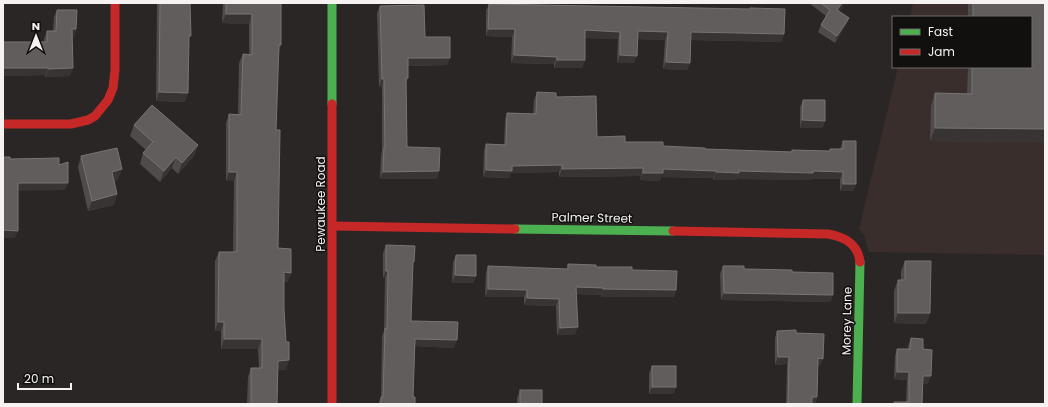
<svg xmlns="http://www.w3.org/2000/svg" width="1048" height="407" viewBox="0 0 1048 407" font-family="Poppins,sans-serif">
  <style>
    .built { fill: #3a2e2d }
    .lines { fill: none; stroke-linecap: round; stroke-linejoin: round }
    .fast { stroke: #4caf50; stroke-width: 9 }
    .jam { stroke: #c62828; stroke-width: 9 }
    .wall { fill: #4e4b4a }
    .shaded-wall { fill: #383434 }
    .building { fill: #605d5c; stroke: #787473 }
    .labels { text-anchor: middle; stroke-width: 3; stroke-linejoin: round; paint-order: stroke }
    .street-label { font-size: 12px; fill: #f7f2f2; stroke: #120f0f }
  </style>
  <rect width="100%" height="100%" fill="#2a2626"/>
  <path class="built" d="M913 3H1045V255L869 252 864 235 859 229 898 67H1031V17H910Z"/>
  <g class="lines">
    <g class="fast">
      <path d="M332 3V104"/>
      <path d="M515 229 673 231"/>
      <path d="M857 404 860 262"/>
    </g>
    <g class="jam">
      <path d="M3 124H71L88 120 95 116 108 100 113 88 115 70V3"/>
      <path d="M333 226 515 229"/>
      <path d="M673 231 828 234C845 237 858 244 860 262"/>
      <path d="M332 404V104"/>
    </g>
  </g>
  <g class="wall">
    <path d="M157 3H190L189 40 185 102 156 101Z"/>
    <path d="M223 3H281V45L278 53 276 130 278 248 291 273 287 282H284V309L286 370H278L277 404H247L248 377 251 368H259L258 349H221V331H215V261L219 252H233L234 181H226V123L229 114H238L239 63 243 54H249V24L222 23Z"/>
    <path d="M809 3H845L839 11 849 18 846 25 835 43 818 32 821 25 826 16Z"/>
    <path d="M968 3H1045V142L930 141 931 106 935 93 967 94 968 67H1031V17H968Z"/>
    <path d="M489 4 782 42 691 40 690 63 687 70 663 69 665 40 638 39 634 63H617L618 39 585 38V60L582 68H554V64L511 63 512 37 486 36V11Z"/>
    <path d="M380 6 425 37 447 65 408 66V78L406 83 407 147 439 171 437 179H380L381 155 382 151V86L379 87 377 13Z"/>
    <path d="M57 10 76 29 74 37H72L70 76 45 77V75L3 76V42H44V39L47 31H53L54 17Z"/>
    <path d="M537 92 556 97 597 137 625 142 663 146 705 149 791 152 792 150 830 151V149H840L843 141 856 184 853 191H840V179H811L810 180 737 179 736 180H713V178L661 177 660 181 640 180 641 176 559 177V172L511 173 509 178 483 177 484 151 486 144H504L505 120 507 113 533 114 534 100Z"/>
    <path d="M803 100 825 121 822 128H800V107Z"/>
    <path d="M134 125 198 145 194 156 178 174 172 168 160 182 140 164 143 153 146 150 130 136Z"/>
    <path d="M81 156 118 180 114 181 117 194 114 205 88 211 78 167Z"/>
    <path d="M386 245 412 267 411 321 454 348 415 346 413 397 415 404H378L381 397 382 336 384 331 385 278H383V253Z"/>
    <path d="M456 255 476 276 473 283H452L453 262Z"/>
    <path d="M905 261 930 313 926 324 894 323V291L898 280H901V271Z"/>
    <path d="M568 264 632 270 676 290 674 297H601V295L577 294 575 335H557L556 306 524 305V297H485L486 273 488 266 567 269Z"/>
    <path d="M723 266 744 269 792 272 833 295 830 302 721 300 720 274Z"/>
    <path d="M777 331 796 333 820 366H818L817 397 815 404H786L787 364 775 365V338Z"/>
    <path d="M911 338 923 349 928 384 922 383V404H893L894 402H906L907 380 894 379 895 356 897 349H908V346Z"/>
    <path d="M652 366 676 387 673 394H649V373Z"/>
    <path d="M520 390 542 404H517V398Z"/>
  </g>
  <g class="shaded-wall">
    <path d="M842 3H845L834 17 837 10Z"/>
    <path d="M226 14H252L249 24 222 23Z"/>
    <path d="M849 18 846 25 835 43 837 36Z"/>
    <path d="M72 29H76L74 37H69Z"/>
    <path d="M488 29H515L512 37 486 36Z"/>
    <path d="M585 30 620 32 618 39 582 38Z"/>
    <path d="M638 31 668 32 665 40 635 39Z"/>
    <path d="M691 32 784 34 782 42 689 40Z"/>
    <path d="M279 45H281L278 54Z"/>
    <path d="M514 55 557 57 554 64 511 63Z"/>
    <path d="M620 55 637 56 634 63H617Z"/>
    <path d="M408 58H450L447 65 405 66Z"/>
    <path d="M557 60H585L582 68H554Z"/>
    <path d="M666 62 690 63 687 70 663 69Z"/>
    <path d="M3 68H48L45 75 3 76Z"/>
    <path d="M73 68 70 76 45 77 48 69Z"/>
    <path d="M382 79H384L382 86 379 87Z"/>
    <path d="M159 92 188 93 185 102 156 101Z"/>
    <path d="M802 120 825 121 822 128H800Z"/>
    <path d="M935 128 1045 129V142L930 141Z"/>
    <path d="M198 145 194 156 178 174 182 163Z"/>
    <path d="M176 157 172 168 160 182 164 171Z"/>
    <path d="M562 165 559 172 511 173 509 178 483 177 486 170 512 166Z"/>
    <path d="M643 168 641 176 559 177 562 169Z"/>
    <path d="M122 169 118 180 108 183 112 172Z"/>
    <path d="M663 169 716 171 713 178 661 177 660 181 640 180 643 173Z"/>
    <path d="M439 171 437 179H380L383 172Z"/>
    <path d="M739 171H813L843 172 840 179H811L810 180 737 179 736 180H713L716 172Z"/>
    <path d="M229 172H237L234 181H226Z"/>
    <path d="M18 183H68L65 190 15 191Z"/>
    <path d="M843 184H856L853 191H840Z"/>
    <path d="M117 194 114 205 88 211 92 201Z"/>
    <path d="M3 230 18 231 15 238H3Z"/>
    <path d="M386 271H388L385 278H383Z"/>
    <path d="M284 272 291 273 287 282H281Z"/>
    <path d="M455 275 476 276 473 283H452Z"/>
    <path d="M576 287 603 288 601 295 574 294Z"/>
    <path d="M488 289 527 290 524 297H485Z"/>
    <path d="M603 289 676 290 674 297H601Z"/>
    <path d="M724 293 833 295 830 302 721 300Z"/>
    <path d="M527 298 559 299 556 306 524 305Z"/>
    <path d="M898 313H930L926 324 894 323Z"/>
    <path d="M218 322H224L221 331H215Z"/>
    <path d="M578 327 575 335H557L560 328Z"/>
    <path d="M224 339H262L258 349H221Z"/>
    <path d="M415 339 457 340 454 348 412 346Z"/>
    <path d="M778 357H789L787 364 775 365Z"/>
    <path d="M818 358 823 359 820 366H815Z"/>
    <path d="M289 360 286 370H274L278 361Z"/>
    <path d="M897 372H909L907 380 894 379Z"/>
    <path d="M923 376H931L928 384 920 383Z"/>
    <path d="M652 387H676L673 394H649Z"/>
    <path d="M812 397H817L815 404H809Z"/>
  </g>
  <g class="building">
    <path d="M160 3H190L191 36H189L188 93 159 92Z"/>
    <path d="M226 3H281V45H279L276 130H280L278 248 291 249V273L284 272V309L286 342H289V360L278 361 277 404H251V368H262V339H224V322H218L219 252H237V172H229V114L241 115 243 54 252 55V14H226Z"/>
    <path d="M821 3H842L837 10 849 18 837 36 821 25 830 10Z"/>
    <path d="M973 3H1045V129L935 128V93L972 94V67H1031V17H973Z"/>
    <path d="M489 4 750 9V8L785 9 784 34 691 32 690 63 666 62 668 32 638 31 637 56 620 55V32L585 30V60H557V57L514 55 515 29H488Z"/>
    <path d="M424 5 425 37H450V58H408V78H406L407 147 440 148 439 171 383 172 384 147H385L384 79H382L380 6Z"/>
    <path d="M57 10H77L76 29H72L73 68 48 69V68H3V42H47V31H56Z"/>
    <path d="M537 92 556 93V97L596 96 597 137 625 136V142H663V146L705 148V149L792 152V150L830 151V149H843V141H856V184H843V172L813 171V173L739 171V173L716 172V171L663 169V173H643V168L562 169V165L512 166V171L486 170V144L506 145 507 113 536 114Z"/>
    <path d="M803 100H825V121L802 120Z"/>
    <path d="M152 105 198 145 182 163 176 157 164 171 143 153 153 142 134 125Z"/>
    <path d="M117 148 122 169 112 172 117 194 92 201 81 156Z"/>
    <path d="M3 157H10V159L59 158V165L68 162V183H18V231L3 230Z"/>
    <path d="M386 245 415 246 414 262H413L411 321 458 322 457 340 415 339 413 397H415V404H381V397H383L385 328 387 329 388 271H386Z"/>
    <path d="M456 255H476V276L455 275Z"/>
    <path d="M905 261H931L930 313H898V280H905Z"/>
    <path d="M568 264 596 265V267H632V270L677 271 676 290 603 289V288L576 287 578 327 560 328 559 299 527 298V290L488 289V266L568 269Z"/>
    <path d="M723 266H744V269L792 270V272L833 273V295L724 293Z"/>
    <path d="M796 330V333L824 334 823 359 818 358 817 397H812V404H788L789 357H778L777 331Z"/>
    <path d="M911 338 923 339V349L932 350 931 376H923L922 404H894V402H909V372H897V349H910Z"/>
    <rect x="652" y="366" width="24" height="21"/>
    <rect x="520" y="390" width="22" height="14"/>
  </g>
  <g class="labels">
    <g class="street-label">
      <text transform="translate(321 204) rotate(-90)" y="4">Pewaukee Road</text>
      <text transform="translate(592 218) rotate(1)" y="4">Palmer Street</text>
      <text transform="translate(847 321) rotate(-89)" y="4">Morey Lane</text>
    </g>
  </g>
  <rect width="1048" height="407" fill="none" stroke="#f7f2f2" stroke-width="8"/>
  <rect x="892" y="16" width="140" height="52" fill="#120f0f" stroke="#6e6a6a"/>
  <rect x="900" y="29" width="20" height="6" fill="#4caf50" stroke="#6e6a6a"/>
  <text x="928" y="36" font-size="12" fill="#f7f2f2">Fast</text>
  <rect x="900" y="49" width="20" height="6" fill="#c62828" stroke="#6e6a6a"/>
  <text x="928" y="56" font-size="12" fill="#f7f2f2">Jam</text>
  <g transform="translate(36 36)" stroke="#120f0f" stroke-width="3" paint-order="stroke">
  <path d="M0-3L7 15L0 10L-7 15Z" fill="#f7f2f2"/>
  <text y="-6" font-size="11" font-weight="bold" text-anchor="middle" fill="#f7f2f2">N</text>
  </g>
  <path d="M18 383v6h53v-6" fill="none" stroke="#f7f2f2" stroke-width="2"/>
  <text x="24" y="383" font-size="12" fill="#f7f2f2" stroke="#120f0f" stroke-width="3" paint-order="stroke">20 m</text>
</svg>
